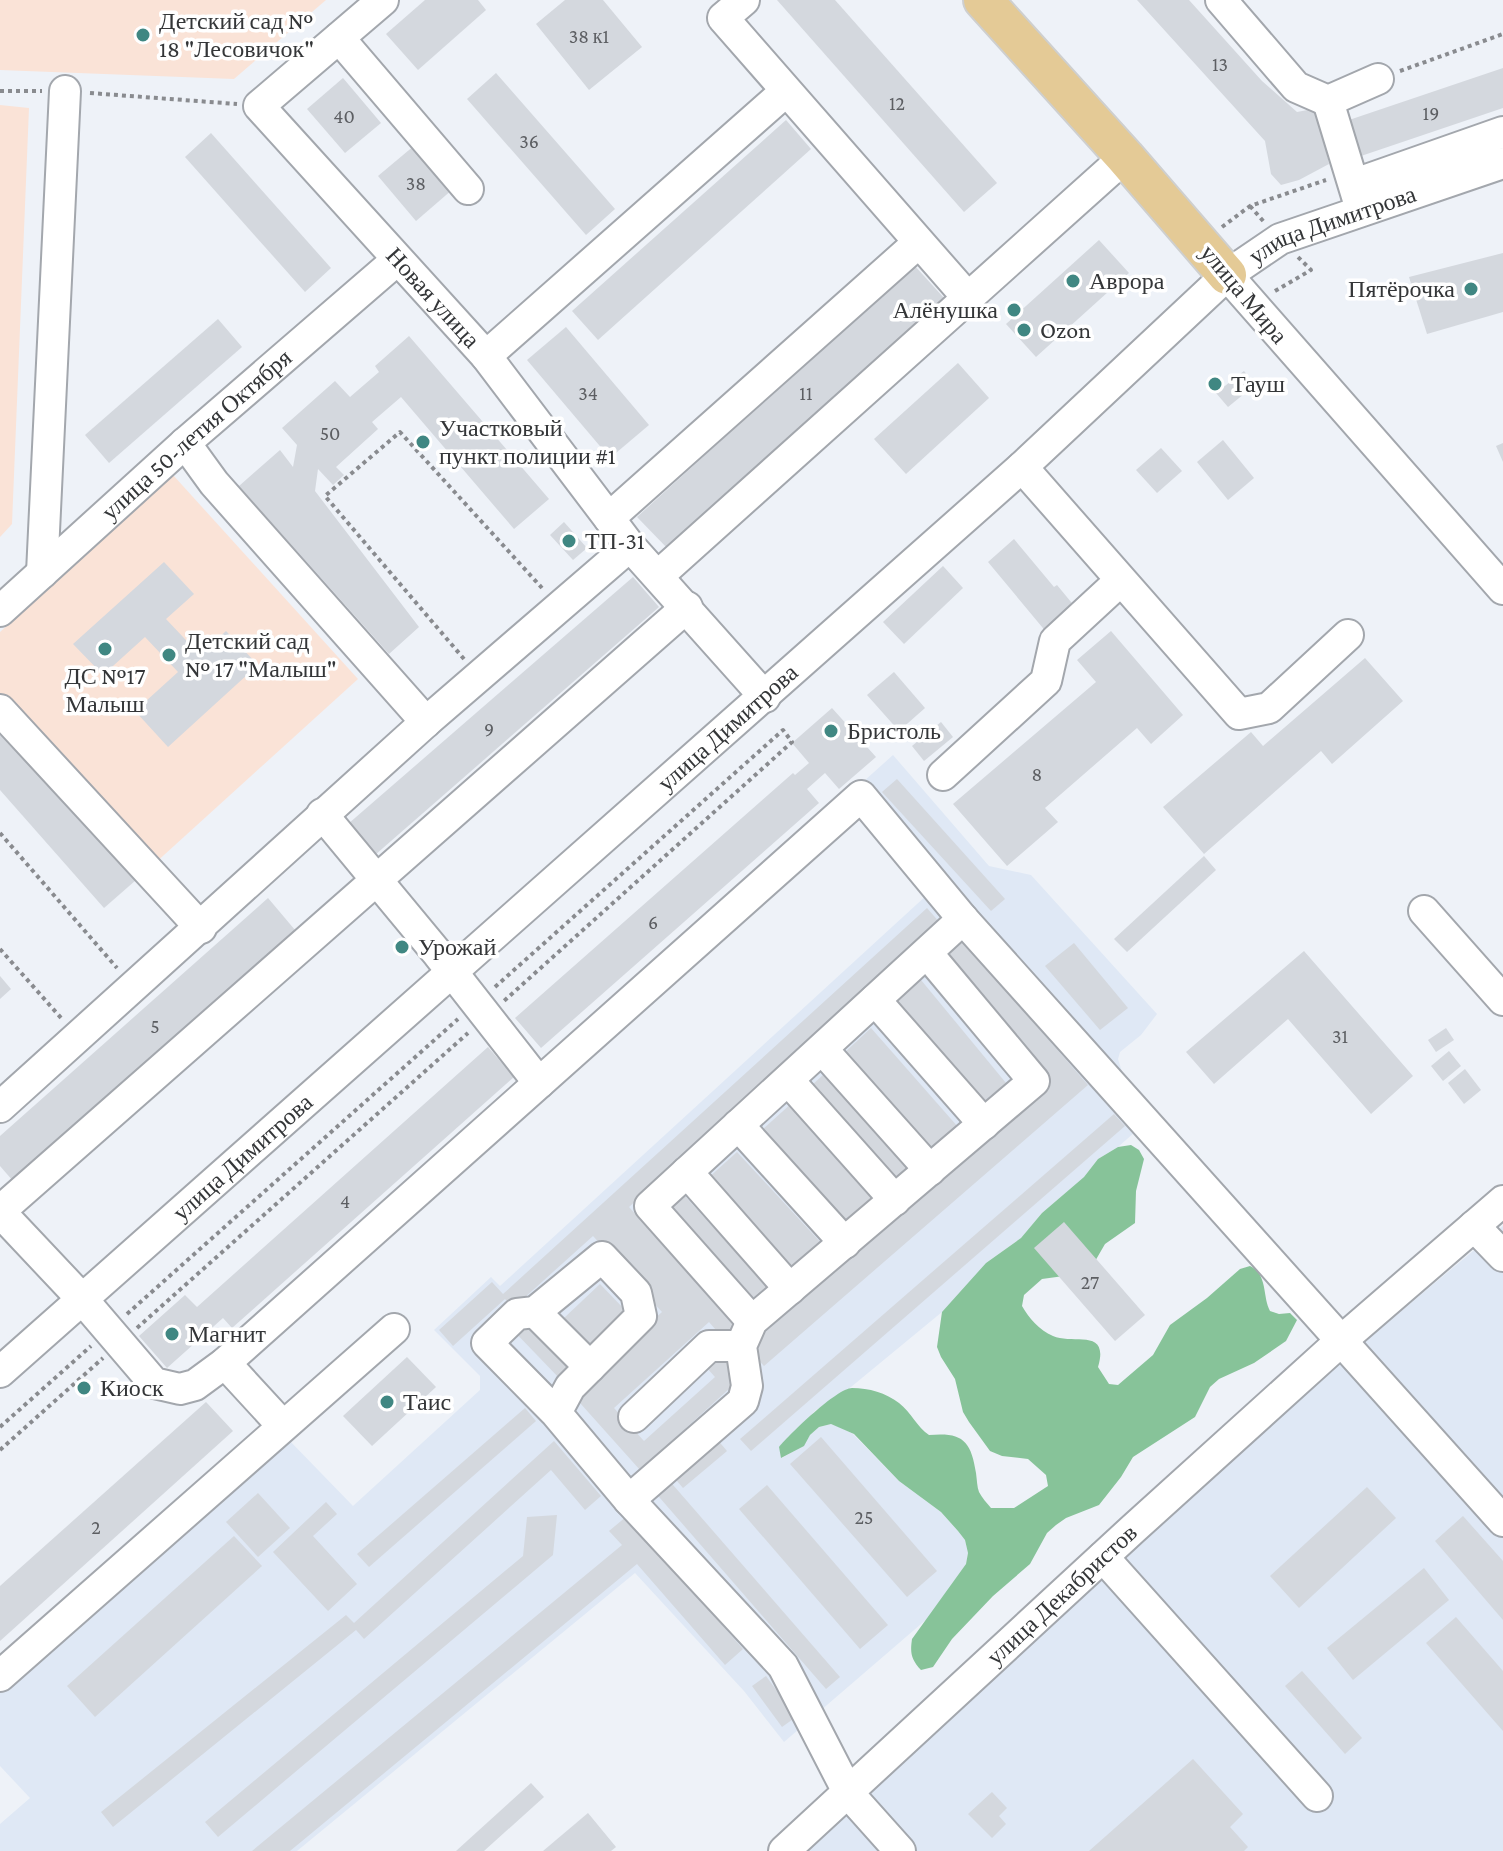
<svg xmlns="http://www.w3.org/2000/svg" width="1503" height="1851" viewBox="0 0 1503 1851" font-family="'Crimson Pro',serif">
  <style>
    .built { fill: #dfe8f5 }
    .education { fill: #fae3d7 }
    .forest { fill: #87c399 }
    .building { fill: #d4d8de }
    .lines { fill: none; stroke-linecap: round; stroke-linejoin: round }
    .minor-casing { stroke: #a3a7ad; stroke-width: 34 }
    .major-casing { stroke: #cecfcf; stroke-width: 42 }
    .path { stroke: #898b8f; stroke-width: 4; stroke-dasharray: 4 4; stroke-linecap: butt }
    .minor { stroke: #fff; stroke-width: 30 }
    .major { stroke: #e4ca96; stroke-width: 38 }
    .poi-dot { fill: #408782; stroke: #fff; stroke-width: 3 }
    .labels { text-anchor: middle; stroke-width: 7; stroke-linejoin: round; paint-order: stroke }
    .number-label { font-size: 20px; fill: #5c5e62 }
    .poi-label { font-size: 24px; fill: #343638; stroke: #fff; text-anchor: start }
    .street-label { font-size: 24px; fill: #343638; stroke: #fff }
  </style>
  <rect width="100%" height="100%" fill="#eef2f8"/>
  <g class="built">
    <path d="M893 755 989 866 1031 875 1157 1014 1141 1035 1120 1052 1118 1059 1128 1091 1153 1116 1118 1147 1098 1159 1084 1177 1042 1213 1021 1238 986 1263 965 1289 942 1312 851 1387 816 1410 779 1447 782 1458 803 1446 810 1435 819 1427 831 1424 842 1428 853 1434 899 1481 941 1512 958 1531 965 1540 968 1553 966 1564 928 1618 784 1742 744 1691 635 1573 297 1851H0V1824L30 1798 0 1766V1692L287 1438 353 1506 480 1390V1376L434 1330 491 1277 500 1286 928 894 844 799Z"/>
    <path d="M1503 1226V1851H789L1315 1383Z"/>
  </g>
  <g class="education">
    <path d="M0 0H326L234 79 0 70Z"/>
    <path d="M0 105 29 108 12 524 0 537Z"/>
    <path d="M173 475 358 679 153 865 0 697V632Z"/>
  </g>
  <path class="forest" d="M1131 1145 1139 1150 1144 1159 1136 1191 1135 1223 1105 1244 1094 1263 1071 1275 1042 1279 1024 1295 1022 1306C1029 1318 1039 1330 1053 1336 1072 1345 1110 1327 1098 1367L1109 1384 1118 1385 1153 1355 1170 1325 1207 1298 1240 1269 1250 1266C1268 1275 1262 1295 1270 1311L1279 1314 1290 1313 1297 1320 1286 1341 1254 1363 1219 1379 1210 1387 1195 1417 1133 1457 1121 1477 1099 1505 1066 1518 1056 1525 1047 1533 1030 1564 993 1596 952 1639 933 1667 921 1670C911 1659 910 1653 912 1639L966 1564 968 1553 965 1540 958 1531 941 1512 899 1481 854 1434 831 1424 819 1427 810 1435 804 1446 781 1458 779 1447C790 1434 837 1388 852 1388 869 1388 886 1393 899 1403 911 1412 917 1427 929 1435 962 1432 971 1440 976 1473 977 1480 977 1487 979 1492 982 1498 987 1503 991 1508H1014L1048 1486 1046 1475 1028 1459 1002 1456 990 1451 969 1422 963 1412 955 1379 941 1357 937 1347 942 1312 986 1263 1021 1238 1042 1213 1084 1177 1098 1159 1118 1147Z"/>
  <g class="building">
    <path d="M425 0H478L486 10 418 70 386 34Z"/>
    <path d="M565 0H603L642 47 589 90 536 24Z"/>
    <path d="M777 0H835L997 183 964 212Z"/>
    <path d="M1137 0H1189L1262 81 1297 112 1318 108 1329 164 1299 180 1281 185 1271 174 1265 141Z"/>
    <path d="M1503 68V108L1361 156 1349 120Z"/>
    <path d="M496 73 615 209 586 235 467 99Z"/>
    <path d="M343 78 381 123 345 153 307 109Z"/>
    <path d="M786 120 811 149 598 340 572 311Z"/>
    <path d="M211 133 331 268 305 292 185 157Z"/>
    <path d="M415 145 453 189 416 221 378 176Z"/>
    <path d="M1099 240 1129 273 1036 357 1006 324Z"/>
    <path d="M1503 253V312L1427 334 1409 277Z"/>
    <path d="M914 265 944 298 668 549 637 517Z"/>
    <path d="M218 319 242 347 109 463 85 435Z"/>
    <path d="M566 327 649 425 610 458 527 360Z"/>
    <path d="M409 336 549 499 514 529 401 397 372 422 378 429 336 467 344 475 333 485 318 469 315 491 419 627 389 654 239 486 280 450 293 467 297 445 282 428 335 381 350 397 379 372 375 366Z"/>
    <path d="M958 363 989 398 906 474 874 439Z"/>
    <path d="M1244 371 1255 385 1228 407 1216 393Z"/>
    <path d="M1223 440 1254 478 1228 500 1197 462Z"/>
    <path d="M1503 443V462L1496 446Z"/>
    <path d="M1161 448 1182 471 1157 493 1136 470Z"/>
    <path d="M564 522 587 548 573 560 550 535Z"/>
    <path d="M1014 539 1054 587 1057 585 1076 608 1047 633 988 562Z"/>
    <path d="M164 562 194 594 166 619 200 655 226 631 258 665 168 747 135 711 178 672 145 637 103 675 73 644Z"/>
    <path d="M943 566 963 588 904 644 883 622Z"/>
    <path d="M633 577 659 607 375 855 348 824Z"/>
    <path d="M1111 631 1183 715 1151 744 1137 728 1045 808 1058 822 1007 866 953 804 1096 682 1077 660Z"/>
    <path d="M1365 658 1403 701 1332 764 1321 751 1204 854 1163 807 1251 732 1263 746Z"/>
    <path d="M894 672 925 708 899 731 867 695Z"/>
    <path d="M832 708 876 757 839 789 825 773 807 789 819 803 541 1048 515 1018 793 773 795 775 809 763 792 743Z"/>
    <path d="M941 722 953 737 924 761 912 746Z"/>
    <path d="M0 724 136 880 104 908 0 790Z"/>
    <path d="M897 779 1005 899 991 911 882 792Z"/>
    <path d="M1204 856 1216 870 1127 952 1114 939Z"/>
    <path d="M268 898 295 930 13 1181 0 1166V1136Z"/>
    <path d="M927 908 941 924 629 1207 736 1325 722 1337 709 1322 614 1408 644 1441 715 1377 706 1367 720 1354 741 1378 640 1470 572 1394 662 1312 593 1236 513 1308 505 1299 453 1346 439 1330 492 1282 503 1294Z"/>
    <path d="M961 939 1088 1085 764 1366 747 1348 1050 1084 941 958Z"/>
    <path d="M1074 943 1128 1008 1100 1030 1045 966Z"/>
    <path d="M1304 951 1413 1076 1371 1114 1288 1019 1214 1084 1186 1052Z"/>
    <path d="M0 976 11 989 0 999Z"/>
    <path d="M921 980 1006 1083 978 1106 893 1004Z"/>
    <path d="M871 1028 958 1127 929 1153 842 1055Z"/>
    <path d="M1446 1028 1454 1040 1436 1052 1428 1040Z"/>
    <path d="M488 1047 514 1077 232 1328 223 1318 167 1368 139 1336 185 1295 197 1307Z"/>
    <path d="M1449 1051 1461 1066 1443 1081 1431 1066Z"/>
    <path d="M1465 1069 1481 1090 1464 1104 1448 1083Z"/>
    <path d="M825 1073 912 1170 896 1184 809 1088Z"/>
    <path d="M793 1102 881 1202 849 1230 762 1130Z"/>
    <path d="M1114 1114 1125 1126 751 1451 740 1439Z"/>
    <path d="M737 1152 824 1246 793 1275 706 1180Z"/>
    <path d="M684 1195 768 1288 753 1301 669 1209Z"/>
    <path d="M1064 1222 1145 1315 1115 1341 1034 1248Z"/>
    <path d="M600 1284 626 1311 588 1346 563 1319Z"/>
    <path d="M521 1317 572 1369 561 1380 510 1327Z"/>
    <path d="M407 1357 436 1387 372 1446 343 1416Z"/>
    <path d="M206 1402 233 1431 0 1641V1586Z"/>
    <path d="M525 1408 536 1421 369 1567 357 1554Z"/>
    <path d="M821 1437 937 1571 907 1597 790 1464Z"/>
    <path d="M716 1438 727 1451 683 1488 672 1475Z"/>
    <path d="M554 1441 601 1496 585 1510 551 1470 364 1639 356 1630 113 1827 101 1812 346 1615 354 1623Z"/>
    <path d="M667 1478 840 1677 826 1689 653 1490Z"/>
    <path d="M767 1485 888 1625 860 1649 739 1509Z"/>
    <path d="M1367 1487 1396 1518 1299 1608 1270 1576Z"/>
    <path d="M258 1493 290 1528 258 1557 226 1522Z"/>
    <path d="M326 1502 337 1514 313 1536 357 1584 328 1611 273 1552Z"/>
    <path d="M557 1515 553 1555 218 1837 205 1822 523 1556 527 1517Z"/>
    <path d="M627 1516 743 1649 725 1665 637 1564 290 1851H252L622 1545 609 1531Z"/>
    <path d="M1463 1516 1503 1561V1620L1435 1541Z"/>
    <path d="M234 1536 262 1566 95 1717 67 1686Z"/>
    <path d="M1424 1568 1449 1600 1353 1680 1327 1648Z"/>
    <path d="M1456 1617 1503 1671V1731L1426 1643Z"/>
    <path d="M1302 1671 1362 1738 1345 1754 1285 1686Z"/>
    <path d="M766 1676 796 1717 782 1727 752 1686Z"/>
    <path d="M1193 1759 1243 1814 1230 1827 1248 1847 1244 1851H1089Z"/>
    <path d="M531 1783 544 1797 484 1851H456Z"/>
    <path d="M992 1792 1007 1808 999 1816 1006 1824 992 1838 968 1814Z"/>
    <path d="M588 1813 616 1847 611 1851H543Z"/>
  </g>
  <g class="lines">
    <g class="minor-casing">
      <g id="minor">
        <path id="s1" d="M383 0 259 106 486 356 630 546 765 697"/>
        <path d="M744 0 723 18 969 299"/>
        <path d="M1221 0 1296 87 1328 101 1378 79"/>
        <path d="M339 38 468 189"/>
        <path d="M1328 101 1359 203"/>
        <path d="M1355 184 1503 132"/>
        <path d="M1227 275 1503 589"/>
        <path d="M486 356 785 92"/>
        <path d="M185 443 214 483 426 722"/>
        <path d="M1022 467 1239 714 1269 708 1348 635"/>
        <path d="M609 518 918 243"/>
        <path d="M42 573 65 91"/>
        <path d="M659 575 1125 157"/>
        <path id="s2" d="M0 611 185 443 397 260"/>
        <path d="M0 710 201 928"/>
        <path d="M943 775 1046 681 1055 641 1120 581"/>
        <path d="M322 814 438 954 539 1083"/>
        <path d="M1424 911 1503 1000"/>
        <path d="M875 1000 984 1124"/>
        <path d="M822 1049 930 1170"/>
        <path d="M788 1080 895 1200"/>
        <path d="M0 1107 426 722 630 546"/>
        <path d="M738 1125 845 1243"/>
        <path d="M687 1172 790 1289"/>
        <path d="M0 1211 687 607"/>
        <path d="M0 1212 83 1300 154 1383 180 1389 195 1385 225 1363 861 796 963 919 1503 1521"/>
        <path d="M1474 1226 1503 1256"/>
        <path d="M535 1312 590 1367"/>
        <path d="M752 1321 650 1206 963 919"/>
        <path d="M225 1363 282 1425"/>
        <path id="s3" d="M0 1372 1022 467 1227 275 1280 239 1503 163"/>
        <path d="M556 1413 570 1387 641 1316 636 1293 602 1257 535 1312 517 1314 487 1343 556 1413 629 1500 783 1666 849 1794 900 1851"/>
        <path d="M634 1417 709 1346H741"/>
        <path d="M629 1500 743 1401 747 1386 741 1346 752 1321 1034 1081 927 953"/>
        <path d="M1103 1557 1317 1796"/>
        <path d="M0 1676 394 1329"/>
        <path id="s4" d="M784 1851 1133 1529 1342 1340 1503 1201"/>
      </g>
    </g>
    <g class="major-casing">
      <path id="major" d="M983 0 1125 157 1227 275"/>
    </g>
    <g class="path">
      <path d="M1400 71 1503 34"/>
      <path d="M0 91H42"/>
      <path d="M90 93 237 104"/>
      <path d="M1250 206 1264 222"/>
      <path d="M1222 227 1250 206 1326 180"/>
      <path d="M1275 291 1311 270 1298 257"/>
      <path d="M464 659 325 496 400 432 542 588"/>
      <path d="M0 833 117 968"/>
      <path d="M0 949 62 1019"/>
      <path d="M495 987 783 730 792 742 504 1001"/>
      <path d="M127 1314 458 1019"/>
      <path d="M137 1328 468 1033"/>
      <path d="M0 1427 91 1346"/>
      <path d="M0 1450 103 1358"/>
    </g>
    <use href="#minor" class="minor"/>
    <use href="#major" class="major"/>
  </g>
  <g class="poi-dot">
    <circle cx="143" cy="35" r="8"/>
    <circle cx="1073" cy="281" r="8"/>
    <circle cx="1471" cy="289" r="8"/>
    <circle cx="1014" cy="310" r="8"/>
    <circle cx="1024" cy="330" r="8"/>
    <circle cx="1215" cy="384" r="8"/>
    <circle cx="423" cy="442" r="8"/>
    <circle cx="569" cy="541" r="8"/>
    <circle cx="105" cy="649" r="8"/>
    <circle cx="169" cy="655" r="8"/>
    <circle cx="831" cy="731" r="8"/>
    <circle cx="402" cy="947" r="8"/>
    <circle cx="172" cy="1334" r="8"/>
    <circle cx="84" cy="1388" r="8"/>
    <circle cx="387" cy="1402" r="8"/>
  </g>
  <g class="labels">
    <g class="number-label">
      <text x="589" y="43">38 к1</text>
      <text x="1220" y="71">13</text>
      <text x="897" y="110">12</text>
      <text x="1431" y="120">19</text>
      <text x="344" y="123">40</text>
      <text x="529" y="148">36</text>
      <text x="416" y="190">38</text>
      <text x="588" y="400">34</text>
      <text x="806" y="400">11</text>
      <text x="330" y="440">50</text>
      <text x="489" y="736">9</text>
      <text x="1037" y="781">8</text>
      <text x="653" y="929">6</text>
      <text x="155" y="1033">5</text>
      <text x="1340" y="1043">31</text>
      <text x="345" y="1208">4</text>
      <text x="1090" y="1289">27</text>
      <text x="864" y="1524">25</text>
      <text x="96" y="1534">2</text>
    </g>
    <g class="poi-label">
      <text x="159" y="29">Детский сад №<tspan x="159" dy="28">18 "Лесовичок"</tspan></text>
      <text x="1089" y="289">Аврора</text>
      <text x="1455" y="297" text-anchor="end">Пятёрочка</text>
      <text x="998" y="318" text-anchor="end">Алёнушка</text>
      <text x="1040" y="338">Ozon</text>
      <text x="1231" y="392">Тауш</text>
      <text x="439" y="436">Участковый<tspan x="439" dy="28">пункт полиции #1</tspan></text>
      <text x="585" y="549">ТП-31</text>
      <text x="185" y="649">Детский сад<tspan x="185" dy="28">№ 17 "Малыш"</tspan></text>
      <text x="105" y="684" text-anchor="middle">ДС №17<tspan x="105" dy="28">Малыш</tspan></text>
      <text x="847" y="739">Бристоль</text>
      <text x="418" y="955">Урожай</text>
      <text x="188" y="1342">Магнит</text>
      <text x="100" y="1396">Киоск</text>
      <text x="403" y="1410">Таис</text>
    </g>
    <g class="street-label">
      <text dy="8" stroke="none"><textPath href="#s3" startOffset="1764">улица Димитрова</textPath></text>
      <text transform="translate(1244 294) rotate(50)" y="8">улица Мира</text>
      <text dy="8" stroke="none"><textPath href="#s1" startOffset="422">Новая улица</textPath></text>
      <text dy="8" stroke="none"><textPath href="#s2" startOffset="264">улица 50-летия Октября</textPath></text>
      <text dy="8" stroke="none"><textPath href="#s3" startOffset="972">улица Димитрова</textPath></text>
      <text dy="8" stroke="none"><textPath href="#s3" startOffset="324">улица Димитрова</textPath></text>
      <text dy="8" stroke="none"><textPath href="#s4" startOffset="378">улица Декабристов</textPath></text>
    </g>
  </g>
</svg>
